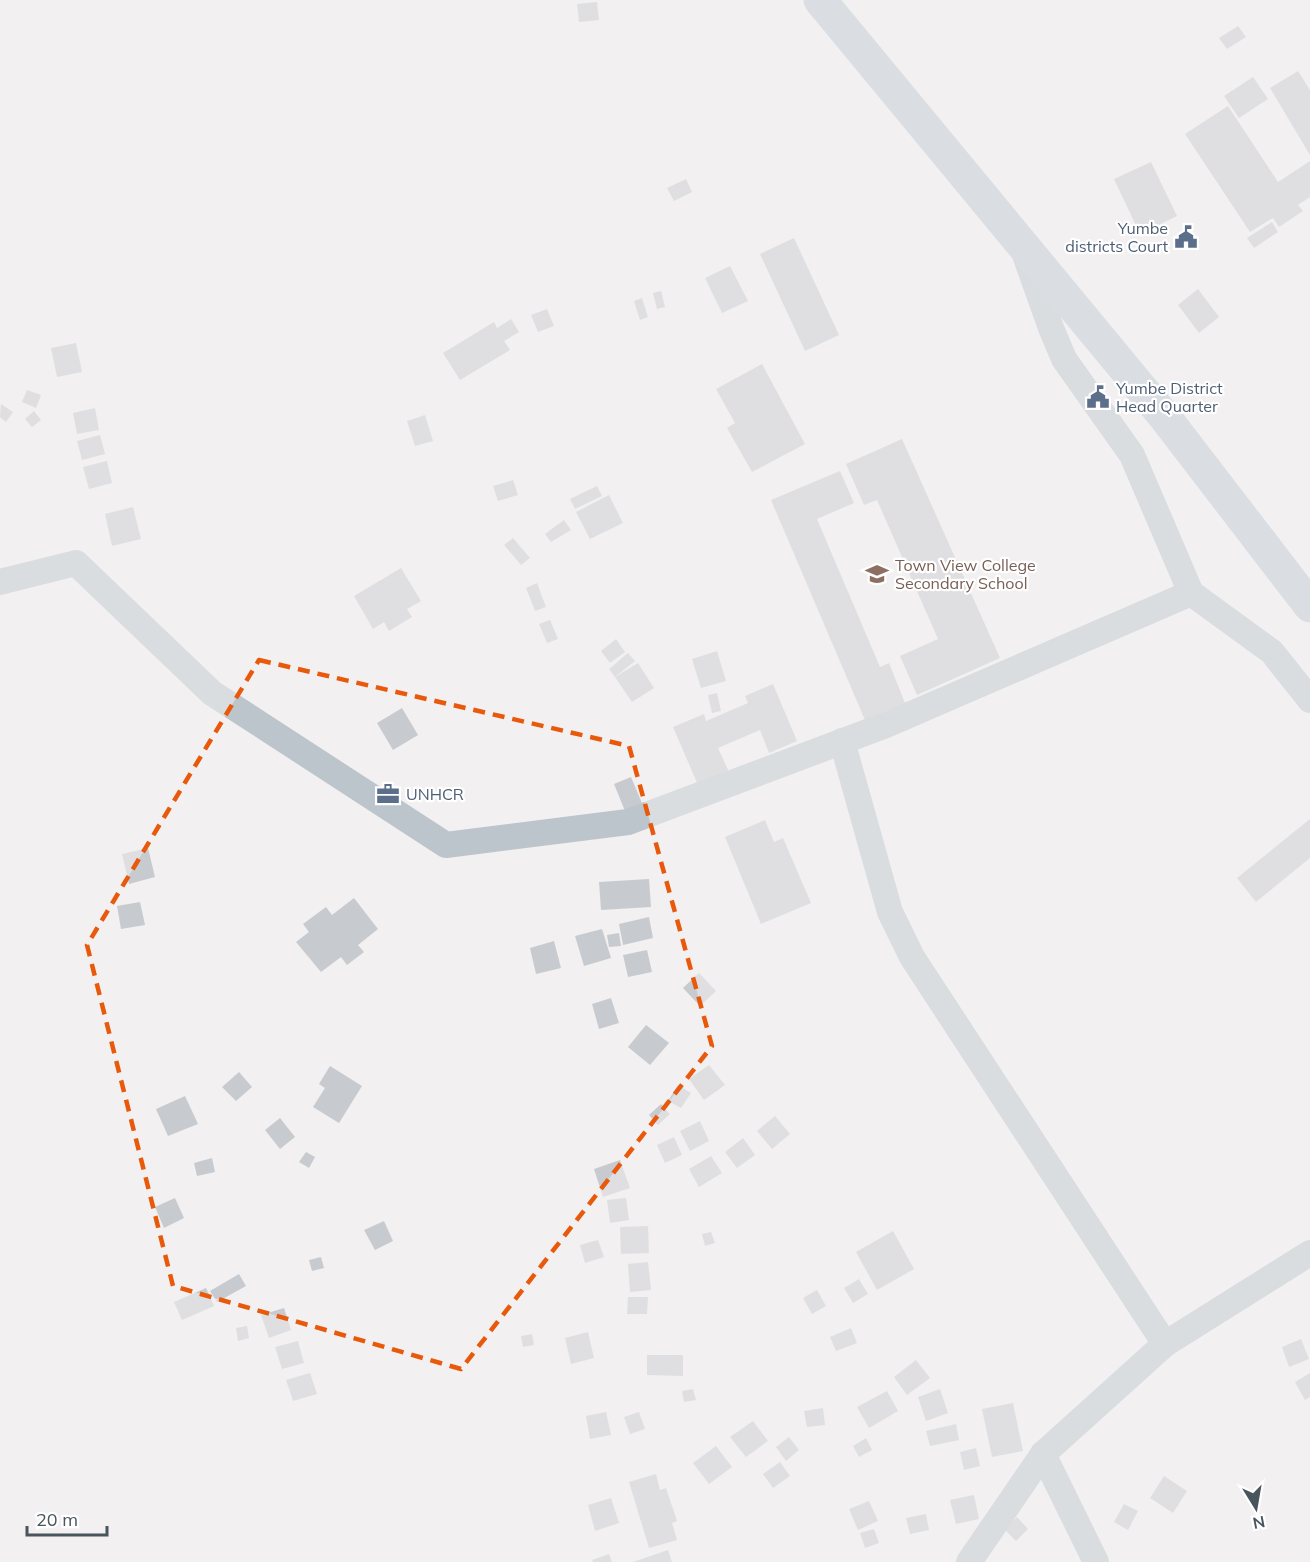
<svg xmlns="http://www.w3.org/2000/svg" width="1310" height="1562" viewBox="0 0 1310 1562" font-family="Mulish,sans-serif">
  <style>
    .building { fill: #c7cbcf }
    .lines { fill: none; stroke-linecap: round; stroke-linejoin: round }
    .street { stroke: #bcc5cc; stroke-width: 26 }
    .secondary { stroke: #bdc8d0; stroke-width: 33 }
    .marked { fill: none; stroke: #e8590c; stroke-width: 4.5; stroke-dasharray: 12 8; stroke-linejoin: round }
    .labels { text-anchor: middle; stroke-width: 4.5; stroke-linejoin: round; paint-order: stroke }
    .service-label { font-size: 16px; fill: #4e5e75; stroke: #fff; text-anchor: start }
    .education-label { font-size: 16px; fill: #785e54; stroke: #fff; text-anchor: start }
  </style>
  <rect width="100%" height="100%" fill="#f2f0f0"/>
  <g class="building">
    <path d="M597 2 599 20 579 22 577 4Z"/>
    <path d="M1238 26 1246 37 1227 49 1219 38Z"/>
    <path d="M1298 71 1310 90V155L1270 88Z"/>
    <path d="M1253 77 1268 99 1239 118 1224 96Z"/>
    <path d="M1228 106 1278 182 1310 161V197L1298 205 1303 211 1279 227 1273 218 1250 232 1185 134Z"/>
    <path d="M1151 162 1177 216 1140 234 1114 179Z"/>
    <path d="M686 179 692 192 674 201 667 188Z"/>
    <path d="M1272 222 1278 232 1254 248 1247 238Z"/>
    <path d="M794 238 839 335 805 351 760 254Z"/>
    <path d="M730 266 748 301 722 313 705 278Z"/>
    <path d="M1198 289 1219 317 1199 333 1178 305Z"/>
    <path d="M661 291 665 307 657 309 653 293Z"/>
    <path d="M642 298 648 317 640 320 634 301Z"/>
    <path d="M547 309 554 326 538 332 531 315Z"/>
    <path d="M511 319 519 332 504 341 510 350 460 380 443 353 494 322 497 328Z"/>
    <path d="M76 343 82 372 57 377 51 348Z"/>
    <path d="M762 364 805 444 752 472 727 428 735 423 716 389Z"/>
    <path d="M27 390 41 395 36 408 22 402Z"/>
    <path d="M1 404 13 412 6 422 0 417Z"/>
    <path d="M95 408 99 430 77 434 73 413Z"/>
    <path d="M34 411 41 420 32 427 25 419Z"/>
    <path d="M425 415 433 441 415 446 407 421Z"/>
    <path d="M100 435 105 454 82 460 77 441Z"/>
    <path d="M902 439 1000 658 917 695 900 656 938 639 877 500 864 505 846 464Z"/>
    <path d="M107 461 112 483 89 489 83 467Z"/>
    <path d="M840 471 854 503 817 519 880 667 889 663 905 703 865 720 771 500Z"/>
    <path d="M513 480 518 495 498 501 493 486Z"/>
    <path d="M597 486 602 496 575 509 570 499Z"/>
    <path d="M609 495 623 523 590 539 576 512Z"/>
    <path d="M133 507 141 539 112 546 105 514Z"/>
    <path d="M564 520 571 530 551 542 545 534Z"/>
    <path d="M513 538 530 558 521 565 504 545Z"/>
    <path d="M401 568 421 601 407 609 412 617 389 631 384 622 373 629 354 596Z"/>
    <path d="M537 583 546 607 535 611 526 588Z"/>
    <path d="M550 620 558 639 547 643 539 624Z"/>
    <path d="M616 639 625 652 610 663 601 651Z"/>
    <path d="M717 651 726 681 701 688 692 659Z"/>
    <path d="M628 653 635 661 615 677 609 669Z"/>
    <path d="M638 663 654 688 632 702 615 677Z"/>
    <path d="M773 684 797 741 769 753 760 730 718 748 729 772 698 785 673 727 704 714 706 721 748 703 745 696Z"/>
    <path d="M717 693 721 711 712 713 708 695Z"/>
    <path d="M402 708 418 735 393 750 377 723Z"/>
    <path d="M631 777 642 803 625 811 614 784Z"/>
    <path d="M1310 819V858L1256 902 1237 878Z"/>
    <path d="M765 820 774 842 783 838 811 903 761 924 725 837Z"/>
    <path d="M148 848 155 877 129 884 122 854Z"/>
    <path d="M649 879 651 907 601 910 599 882Z"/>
    <path d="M354 898 378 929 358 945 364 952 347 965 341 957 321 972 296 942 309 932 303 924 326 907 332 915Z"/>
    <path d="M140 902 145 925 121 929 117 906Z"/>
    <path d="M649 917 653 938 623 945 619 924Z"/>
    <path d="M602 929 611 958 584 966 575 936Z"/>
    <path d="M619 933 621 946 609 947 607 935Z"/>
    <path d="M554 941 561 968 536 974 530 948Z"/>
    <path d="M647 950 652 972 628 977 623 955Z"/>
    <path d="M699 973 716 991 700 1006 683 988Z"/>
    <path d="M611 998 619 1023 599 1029 592 1004Z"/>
    <path d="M646 1025 669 1043 650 1065 628 1047Z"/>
    <path d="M709 1065 725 1085 704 1100 689 1079Z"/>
    <path d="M330 1066 362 1086 339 1123 313 1107 325 1088 319 1084Z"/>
    <path d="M239 1072 252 1087 236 1101 222 1087Z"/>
    <path d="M678 1085 691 1093 681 1108 668 1101Z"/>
    <path d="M185 1096 198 1124 168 1136 156 1109Z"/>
    <path d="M661 1104 670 1114 658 1125 649 1115Z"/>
    <path d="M775 1116 790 1134 772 1149 757 1131Z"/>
    <path d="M280 1118 295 1137 280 1149 265 1130Z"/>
    <path d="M700 1121 709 1141 690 1151 680 1131Z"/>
    <path d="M674 1137 682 1155 665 1163 657 1145Z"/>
    <path d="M743 1138 755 1155 737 1168 725 1152Z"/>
    <path d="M306 1152 315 1157 309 1168 299 1162Z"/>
    <path d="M711 1156 722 1173 699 1187 689 1169Z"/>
    <path d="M212 1158 215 1172 197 1176 194 1163Z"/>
    <path d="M620 1160 630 1188 603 1197 594 1169Z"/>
    <path d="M175 1198 184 1218 164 1228 155 1207Z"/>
    <path d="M626 1198 629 1220 610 1223 607 1200Z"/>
    <path d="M384 1221 393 1241 375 1250 364 1230Z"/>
    <path d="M648 1226 649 1253 621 1254 620 1227Z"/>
    <path d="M893 1231 914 1269 877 1290 856 1252Z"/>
    <path d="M711 1232 715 1243 705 1246 702 1234Z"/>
    <path d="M598 1240 604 1257 585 1263 580 1245Z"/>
    <path d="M321 1257 324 1268 312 1271 309 1260Z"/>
    <path d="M648 1262 651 1290 630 1292 628 1264Z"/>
    <path d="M239 1274 246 1286 217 1302 210 1291Z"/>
    <path d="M859 1279 868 1294 853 1303 844 1288Z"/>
    <path d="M206 1288 214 1306 182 1320 174 1302Z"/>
    <path d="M817 1290 826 1306 812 1314 803 1298Z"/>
    <path d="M628 1297H648L647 1314H627Z"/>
    <path d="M284 1308 291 1330 269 1338 261 1315Z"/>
    <path d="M247 1326 249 1338 238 1341 236 1328Z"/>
    <path d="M851 1328 857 1343 836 1351 830 1337Z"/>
    <path d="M588 1332 594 1358 571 1364 565 1338Z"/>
    <path d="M532 1334 534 1345 523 1347 521 1336Z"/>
    <path d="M1301 1339 1309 1359 1289 1367 1282 1347Z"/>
    <path d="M298 1341 304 1363 282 1369 275 1347Z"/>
    <path d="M647 1355H683V1376L647 1375Z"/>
    <path d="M916 1360 930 1378 907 1395 894 1377Z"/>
    <path d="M310 1373 317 1394 293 1401 286 1380Z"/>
    <path d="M1310 1373V1397L1305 1400 1295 1382Z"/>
    <path d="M693 1389 696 1400 684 1402 682 1391Z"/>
    <path d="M940 1389 948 1413 926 1421 918 1397Z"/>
    <path d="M887 1391 898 1411 869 1428 857 1407Z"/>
    <path d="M1013 1403 1023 1451 992 1457 982 1409Z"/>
    <path d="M823 1408 825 1425 807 1427 804 1411Z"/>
    <path d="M606 1412 611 1435 590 1439 586 1416Z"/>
    <path d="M639 1412 645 1429 630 1434 624 1417Z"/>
    <path d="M753 1421 768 1441 746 1457 730 1437Z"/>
    <path d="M956 1424 959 1440 930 1446 926 1431Z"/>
    <path d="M789 1437 799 1450 786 1461 776 1447Z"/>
    <path d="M866 1438 872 1450 859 1457 853 1446Z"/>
    <path d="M716 1446 732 1467 709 1484 693 1463Z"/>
    <path d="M976 1448 980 1466 964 1470 960 1452Z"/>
    <path d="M780 1462 790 1476 773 1488 763 1474Z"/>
    <path d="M656 1474 660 1490 666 1488 677 1521 672 1523 677 1540 649 1548 629 1482Z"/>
    <path d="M1164 1476 1187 1491 1173 1513 1150 1498Z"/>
    <path d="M974 1495 979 1519 956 1524 950 1500Z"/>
    <path d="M611 1498 619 1523 595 1531 588 1505Z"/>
    <path d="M869 1501 878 1521 858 1530 849 1509Z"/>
    <path d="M1124 1504 1138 1511 1128 1530 1114 1522Z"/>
    <path d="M926 1514 929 1530 910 1534 906 1518Z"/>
    <path d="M1017 1517 1028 1529 1016 1541 1004 1529Z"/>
    <path d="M874 1529 879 1543 865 1548 860 1533Z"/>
    <path d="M668 1550 672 1562H633Z"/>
    <path d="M609 1554 612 1562H593L592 1560Z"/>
  </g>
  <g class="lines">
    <g class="street">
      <path d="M1025 255 1051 328 1064 359 1132 455 1191 593 1272 652 1310 700"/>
      <path d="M0 582 76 563 212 693 446 845 628 822 886 725 1191 593"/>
      <path d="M842 741 890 912 912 957 1165 1344"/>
      <path d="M1043 1454 1096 1562"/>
      <path d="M969 1562 1043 1454 1165 1344 1310 1253"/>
    </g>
    <path class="secondary" d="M820 0 1164 416 1310 606"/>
  </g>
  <path d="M0 0H1310V1562H0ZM259 660 629 746 712 1046 461 1369 173 1286 87 945Z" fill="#f2f0f0" fill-opacity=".55" fill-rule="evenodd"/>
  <path class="marked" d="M259 660 629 746 712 1046 461 1369 173 1286 87 945Z"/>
  <defs>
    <g id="civic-bare" transform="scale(1.8)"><path d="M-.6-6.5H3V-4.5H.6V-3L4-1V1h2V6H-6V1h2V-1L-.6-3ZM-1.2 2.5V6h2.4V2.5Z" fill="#5c6f8a" stroke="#fff" stroke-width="2.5" paint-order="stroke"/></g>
    <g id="school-bare" transform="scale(1.8)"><path d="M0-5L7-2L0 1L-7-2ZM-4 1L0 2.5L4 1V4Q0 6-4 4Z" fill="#8d6e63" stroke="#fff" stroke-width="2.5" paint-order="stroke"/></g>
    <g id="office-bare" transform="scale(1.8)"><path d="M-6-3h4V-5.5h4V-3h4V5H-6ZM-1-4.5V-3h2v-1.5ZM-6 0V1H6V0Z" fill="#5c6f8a" stroke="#fff" stroke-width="2.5" paint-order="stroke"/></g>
  </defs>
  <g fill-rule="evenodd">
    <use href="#civic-bare" x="1186" y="237"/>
    <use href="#civic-bare" x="1098" y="397"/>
    <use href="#school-bare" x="877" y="574"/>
    <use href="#office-bare" x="388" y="794"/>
  </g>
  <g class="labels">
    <g class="service-label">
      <text x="1168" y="234" text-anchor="end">Yumbe<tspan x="1168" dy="18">districts Court</tspan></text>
      <text x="1116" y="394">Yumbe District<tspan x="1116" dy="18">Head Quarter</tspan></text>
      <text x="406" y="800">UNHCR</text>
    </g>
    <g class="education-label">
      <text x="895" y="571">Town View College<tspan x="895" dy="18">Secondary School</tspan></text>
    </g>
  </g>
  <g transform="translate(1256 1508) rotate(169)" stroke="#ffffff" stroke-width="4.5" paint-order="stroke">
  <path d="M0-4.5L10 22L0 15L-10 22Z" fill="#49555c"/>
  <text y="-9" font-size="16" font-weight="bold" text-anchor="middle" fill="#49555c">N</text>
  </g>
  <path d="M27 1526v9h80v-9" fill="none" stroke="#49555c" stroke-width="3"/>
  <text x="36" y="1526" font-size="18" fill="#49555c" stroke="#ffffff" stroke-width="4.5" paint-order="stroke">20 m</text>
</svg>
